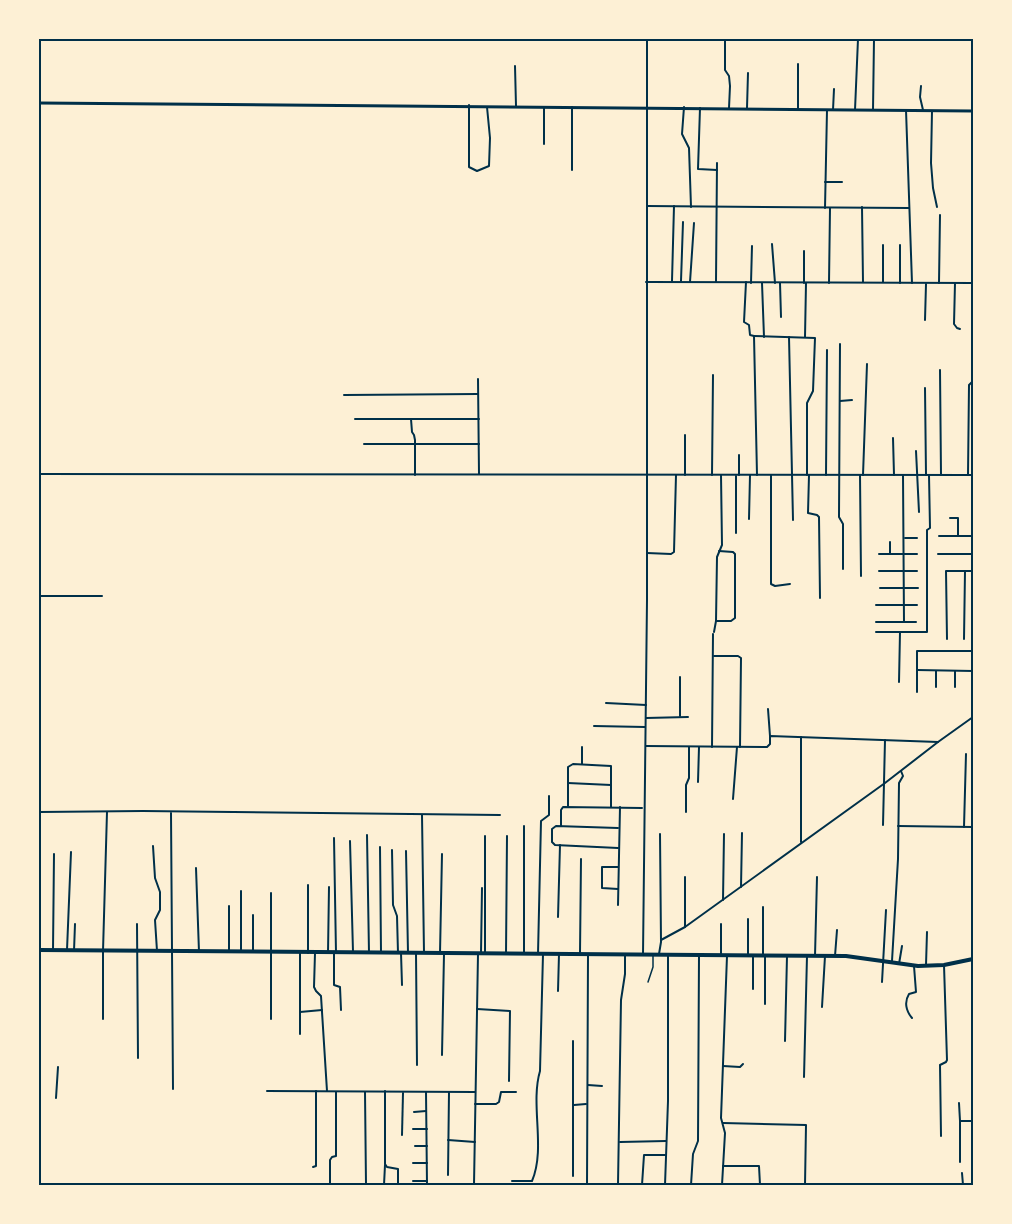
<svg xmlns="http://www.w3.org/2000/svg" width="1012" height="1224" viewBox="0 0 1012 1224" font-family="Jost,sans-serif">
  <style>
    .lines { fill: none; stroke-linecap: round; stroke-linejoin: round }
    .service { stroke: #003049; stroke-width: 1.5 }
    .minor { stroke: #003049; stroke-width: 2 }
    .secondary { stroke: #003049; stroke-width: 3 }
    .trunk { stroke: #003049; stroke-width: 4 }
    .neatline { fill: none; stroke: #003049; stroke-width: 2 }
  </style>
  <rect width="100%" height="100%" fill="#fdf0d5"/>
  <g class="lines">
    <path class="service" d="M648 982 653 967V956"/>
    <g class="minor">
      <path d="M725 39V70L729 76 730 86 729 108"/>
      <path d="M798 64V109"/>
      <path d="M515 66 516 106"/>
      <path d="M921 86 920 97 923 110"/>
      <path d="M469 105V167L477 171 489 166 490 138 487 107"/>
      <path d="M684 107 682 134 689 148 691 207"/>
      <path d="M544 108V144"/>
      <path d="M700 108 698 169 717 170"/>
      <path d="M747 108 748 73"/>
      <path d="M833 110 834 89"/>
      <path d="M855 110 858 39"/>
      <path d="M873 110 874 39"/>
      <path d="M906 110 912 283"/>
      <path d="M932 111 931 163 933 188 937 207"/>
      <path d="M572 170V107"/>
      <path d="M825 182H842"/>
      <path d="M647 206 909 208"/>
      <path d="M862 207 863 282"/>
      <path d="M825 208 827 110"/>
      <path d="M772 244 775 283"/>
      <path d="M900 245V283"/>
      <path d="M804 251V283"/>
      <path d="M672 281 674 206"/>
      <path d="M681 281 683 222"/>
      <path d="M646 282 973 283"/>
      <path d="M690 282 694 223"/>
      <path d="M716 282 717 163"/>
      <path d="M746 282 744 322 749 325 750 335 754 336"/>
      <path d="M883 282V245"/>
      <path d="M751 283 752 246"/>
      <path d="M762 283 764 337"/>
      <path d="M780 283 781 317"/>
      <path d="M829 283 830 208"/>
      <path d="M939 283 940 215"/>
      <path d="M955 283 954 324 957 328 960 329"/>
      <path d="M925 320 926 284"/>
      <path d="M754 336 815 338 813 391 807 403V475"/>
      <path d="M754 336 757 475"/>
      <path d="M789 337 793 520"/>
      <path d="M805 337 806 283"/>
      <path d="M840 344 839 517 843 524V569"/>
      <path d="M940 370 941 475"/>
      <path d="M478 379 479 474"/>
      <path d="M925 388 926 475"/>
      <path d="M344 395 478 394"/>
      <path d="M840 401 852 400"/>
      <path d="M355 419H479"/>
      <path d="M411 419 412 432 414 435 415 440V475"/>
      <path d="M893 438 894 475"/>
      <path d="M364 444H479"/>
      <path d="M916 451 919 512"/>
      <path d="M739 455V475"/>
      <path d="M39 474 973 475"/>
      <path d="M685 475V435"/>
      <path d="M712 475 713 375"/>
      <path d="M771 475V584L775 586 790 584"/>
      <path d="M809 475 808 513 817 515 819 517 820 598"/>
      <path d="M826 475 827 350"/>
      <path d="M860 475 861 576"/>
      <path d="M863 475 867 364"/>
      <path d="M903 475 904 622"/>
      <path d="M968 475 969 385 973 381"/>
      <path d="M950 518H958V536"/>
      <path d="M749 519 750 475"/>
      <path d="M736 533V476"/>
      <path d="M939 536H973"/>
      <path d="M905 538H917"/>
      <path d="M647 553 671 554 674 552 676 475"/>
      <path d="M879 554H917"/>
      <path d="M890 554V542"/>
      <path d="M938 554H973"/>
      <path d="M879 571H917"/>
      <path d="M880 588H918"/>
      <path d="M39 596H102"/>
      <path d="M876 605H917"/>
      <path d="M716 621H731L735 618V554L733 552 719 551"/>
      <path d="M876 622H916"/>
      <path d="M714 632 716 621 717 557 722 545 721 475"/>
      <path d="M876 632H927V530L930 528 929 475"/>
      <path d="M947 639 946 571H973"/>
      <path d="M964 639 965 571"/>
      <path d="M714 656H738L741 658 740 747"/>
      <path d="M917 670 973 671"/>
      <path d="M936 671V687"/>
      <path d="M899 682 900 632"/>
      <path d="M955 687V671"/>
      <path d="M917 692V651H973"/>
      <path d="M606 703 646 705"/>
      <path d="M768 709 770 736"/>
      <path d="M680 716V677"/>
      <path d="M646 718 688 717"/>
      <path d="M594 726 645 727"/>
      <path d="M646 746 767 747 770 744V736L938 742 973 717"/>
      <path d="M712 747 713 634"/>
      <path d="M582 764V747"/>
      <path d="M698 782 699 747"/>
      <path d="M568 783 611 785"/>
      <path d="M733 799 737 747"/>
      <path d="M568 806V767L573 764 611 766V807"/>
      <path d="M39 812 143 811 500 815"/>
      <path d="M686 812V785L689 778V747"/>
      <path d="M171 813 173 1089"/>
      <path d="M422 815 424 953"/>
      <path d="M883 825 885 740"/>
      <path d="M561 826V810L563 807 642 808"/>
      <path d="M898 826 973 827"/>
      <path d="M964 827 966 754"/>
      <path d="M367 835 369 953"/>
      <path d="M334 838 336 953"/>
      <path d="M350 841 353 952"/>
      <path d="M801 842V737"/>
      <path d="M153 846 155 878 160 892V910L155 920 157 951"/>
      <path d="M380 847 381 953"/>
      <path d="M618 848 555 845 552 842V829L556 826 618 828"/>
      <path d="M392 850 393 905 397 916 398 953"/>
      <path d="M406 851 408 953"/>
      <path d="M618 867H602V888L618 889"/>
      <path d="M196 868 199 952"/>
      <path d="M741 887 742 833"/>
      <path d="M241 891V952"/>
      <path d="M723 900 724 834"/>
      <path d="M618 905 620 807"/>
      <path d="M229 906V952"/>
      <path d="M558 917 560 845"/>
      <path d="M137 924 138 1058"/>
      <path d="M721 924V954"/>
      <path d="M685 927V877"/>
      <path d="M661 940 685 927 885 783 938 742"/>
      <path d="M53 950 54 854"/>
      <path d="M67 950 71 852"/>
      <path d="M74 951 75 924"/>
      <path d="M253 952V915"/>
      <path d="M308 953V885"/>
      <path d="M315 953 314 987 316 991 321 996 327 1091"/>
      <path d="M328 953 329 887"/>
      <path d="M334 953V985L340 987 341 1010"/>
      <path d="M401 953 402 985"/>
      <path d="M416 953 417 1065"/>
      <path d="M440 953 442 854"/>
      <path d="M481 953 482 888"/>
      <path d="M580 953 581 859"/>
      <path d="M485 954V836"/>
      <path d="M506 954 507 836"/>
      <path d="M524 954V826"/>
      <path d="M538 954 541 821 549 815V796"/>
      <path d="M659 954 661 942 660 834"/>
      <path d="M643 955 647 600V39"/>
      <path d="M748 955V919"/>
      <path d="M753 956V989"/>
      <path d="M763 956V907"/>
      <path d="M765 956V1004"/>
      <path d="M815 956 817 877"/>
      <path d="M835 956 837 930"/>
      <path d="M892 961 898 859 899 783 903 776 901 771"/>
      <path d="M899 964 902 946"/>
      <path d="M926 965 927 932"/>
      <path d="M882 982 886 910"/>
      <path d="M558 991 559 954"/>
      <path d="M822 1007 825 956"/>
      <path d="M477 1009 510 1011 509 1081"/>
      <path d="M300 1012 322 1010"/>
      <path d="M912 1018C906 1011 904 1002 909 994L916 992 914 966"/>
      <path d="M103 1019V951L107 812"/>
      <path d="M271 1019V893"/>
      <path d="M300 1034V953"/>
      <path d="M573 1041V1176"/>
      <path d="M785 1041 787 956"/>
      <path d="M442 1055 444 954"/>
      <path d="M723 1066 740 1067 743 1064"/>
      <path d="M804 1077 807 956"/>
      <path d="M588 1085 602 1086"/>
      <path d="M267 1091 475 1092"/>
      <path d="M385 1091V1164L387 1167 398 1169V1185"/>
      <path d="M365 1092 366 1185"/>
      <path d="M426 1092 427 1185"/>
      <path d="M56 1098 58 1067"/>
      <path d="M959 1103 960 1121H973"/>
      <path d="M475 1104H496L499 1102 501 1092H516"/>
      <path d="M574 1105 586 1104"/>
      <path d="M414 1112 426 1111"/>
      <path d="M960 1121V1162"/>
      <path d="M723 1123 806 1125 805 1185"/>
      <path d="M413 1129H427"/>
      <path d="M402 1135 403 1093"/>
      <path d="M941 1136 940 1065 946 1062 947 1060 944 965"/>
      <path d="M448 1140 475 1142"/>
      <path d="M620 1142 666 1141"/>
      <path d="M415 1146H427"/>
      <path d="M413 1163H427"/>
      <path d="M723 1166H759L760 1185"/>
      <path d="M313 1167 316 1166V1091"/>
      <path d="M962 1173 963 1185"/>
      <path d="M448 1175 449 1092"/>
      <path d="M413 1181H427"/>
      <path d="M512 1181H532C546 1148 530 1105 540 1071L543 954"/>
      <path d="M330 1185V1160L332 1157 336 1156V1092"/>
      <path d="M384 1185 385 1165"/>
      <path d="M474 1185 478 954"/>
      <path d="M587 1185 588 955"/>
      <path d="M618 1185 621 1000 625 974V955"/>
      <path d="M642 1185 644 1155H665"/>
      <path d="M665 1185 668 1101V956"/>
      <path d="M691 1185 693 1154 698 1141 699 955"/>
      <path d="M722 1185 725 1133 721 1118 727 956"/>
    </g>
    <path class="secondary" d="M39 103 973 111"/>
    <path class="trunk" d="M39 950 846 956 918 966 944 965 973 959"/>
  </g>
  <rect width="1012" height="1224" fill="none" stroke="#fdf0d5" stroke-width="81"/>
  <rect x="40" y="40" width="932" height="1144" class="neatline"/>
</svg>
